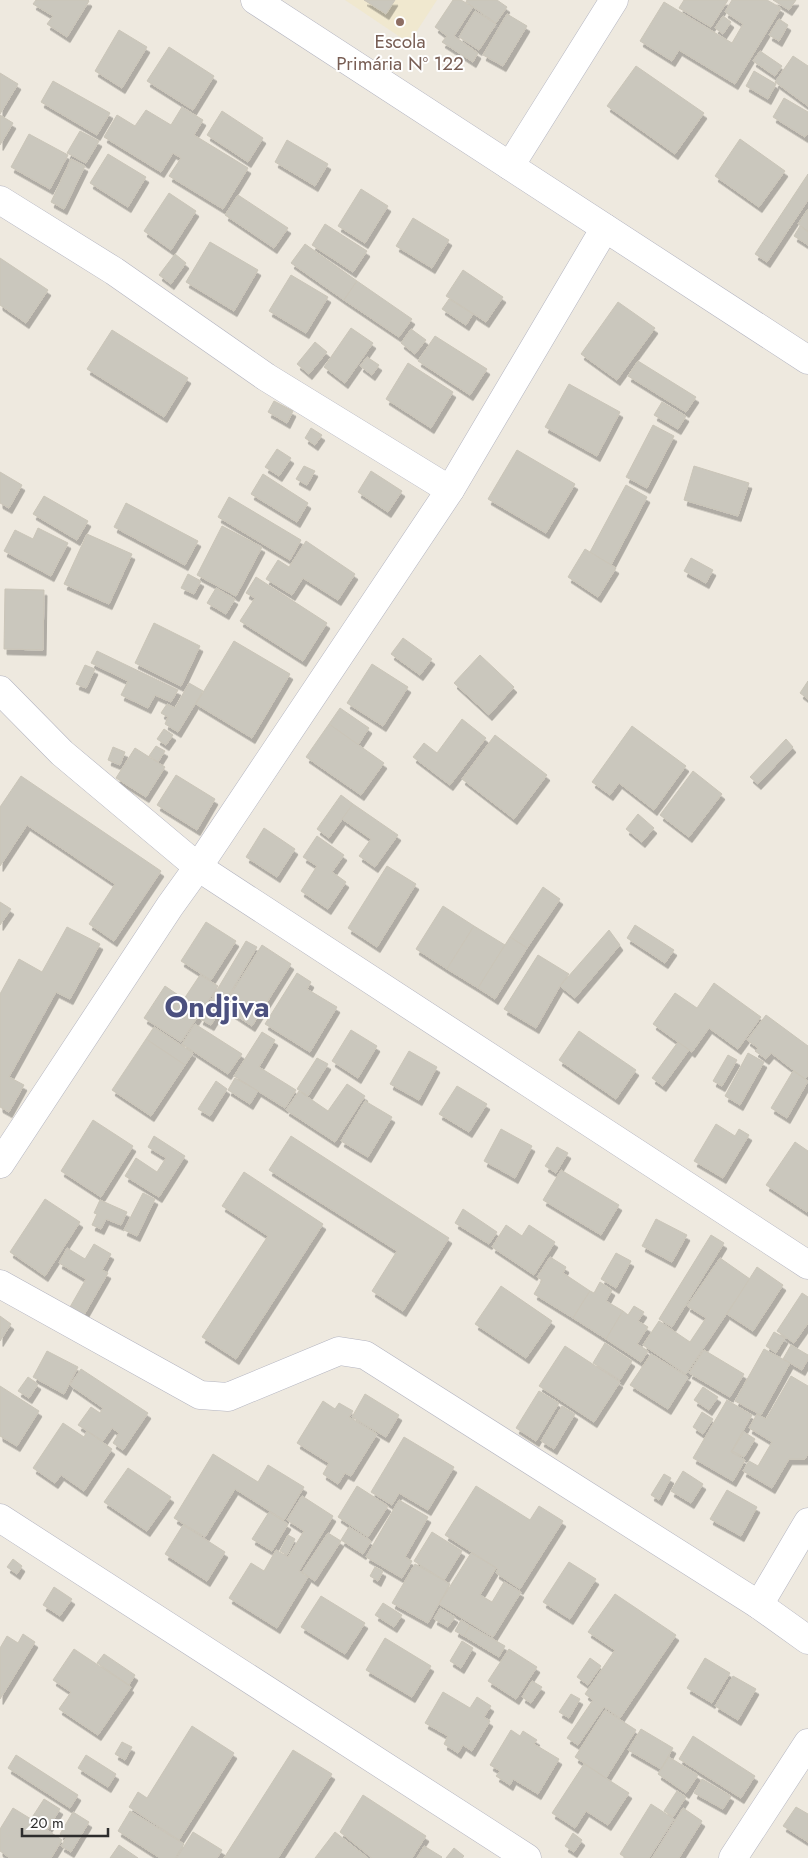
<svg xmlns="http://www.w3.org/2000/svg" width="808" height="1858" viewBox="0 0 808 1858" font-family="Jost,sans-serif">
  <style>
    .education { fill: #f0e8cf }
    .building { fill: #cac7bd; stroke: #cac5b8; filter: url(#shadow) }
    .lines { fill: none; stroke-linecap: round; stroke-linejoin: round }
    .minor-casing { stroke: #b3b4c0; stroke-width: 29 }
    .minor { stroke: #fff; stroke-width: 28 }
    .education-dot { fill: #8d6e63; stroke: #fff; stroke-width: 2 }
    .labels { text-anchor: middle; stroke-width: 4; stroke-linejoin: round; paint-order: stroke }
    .education-label { font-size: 19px; fill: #785e54; stroke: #fff }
    .town-label { font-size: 29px; font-weight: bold; fill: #4b507f; stroke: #fff }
  </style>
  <defs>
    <filter id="shadow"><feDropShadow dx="3" dy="5.5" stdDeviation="0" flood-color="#0004"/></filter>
  </defs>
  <rect width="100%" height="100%" fill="#eee9df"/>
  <path class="education" d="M345 0H437L409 43Z"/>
  <g class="building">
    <path d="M36 0H88L89 1 67 37 47 24 53 16 33 4Z"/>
    <path d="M364 0H395L386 14Z"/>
    <path d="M453 0H461L473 7 454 36 478 53 473 62 442 42 447 36 435 27Z"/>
    <path d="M467 0H497L507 7 496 23 466 2Z"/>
    <path d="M684 0H728L711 27 679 8Z"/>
    <path d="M732 0H767L781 8 735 84 679 50 672 61 640 41 664 2 732 43 743 24 725 12Z"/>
    <path d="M773 0H796L789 10Z"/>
    <path d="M475 11 496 24 479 50 459 37Z"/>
    <path d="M507 14 527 26 503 66 483 55Z"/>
    <path d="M723 16 731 22 723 34 715 28Z"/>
    <path d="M779 19 788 25 779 41 769 35Z"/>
    <path d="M119 30 147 47 122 88 95 71Z"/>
    <path d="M169 47 214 76 193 110 147 81Z"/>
    <path d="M760 51 782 66 775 76 753 61Z"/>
    <path d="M793 56 808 66V106L775 82Z"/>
    <path d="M636 66 704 113 675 154 607 106Z"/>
    <path d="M754 71 776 84 768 99 746 86Z"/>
    <path d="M0 73 18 84 0 114Z"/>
    <path d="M53 81 110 113 97 135 41 102Z"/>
    <path d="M784 98 808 112V133L805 137 773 117Z"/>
    <path d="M182 107 203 120 194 135 248 168 223 209 169 176 181 158 173 153 161 172 104 137 117 115 135 126 146 110 171 125Z"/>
    <path d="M222 111 263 138 248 162 207 135Z"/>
    <path d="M0 115 13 123 0 145Z"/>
    <path d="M80 131 99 141 86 163 67 153Z"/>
    <path d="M29 134 68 155 50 189 11 167Z"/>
    <path d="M740 139 785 171 759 207 715 176Z"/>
    <path d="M287 140 328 164 315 186 275 162Z"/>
    <path d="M108 154 146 177 128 207 90 183Z"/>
    <path d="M71 159 85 166 64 209 51 202Z"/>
    <path d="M808 174V200L767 262 755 254Z"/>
    <path d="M361 189 388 206 365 243 338 226Z"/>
    <path d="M169 193 196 211 171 250 144 231Z"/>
    <path d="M238 195 288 228 274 248 225 215Z"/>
    <path d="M808 209V231L798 224Z"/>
    <path d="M413 218 449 240 432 268 396 246Z"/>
    <path d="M325 224 367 251 353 272 312 245Z"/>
    <path d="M800 226 808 232V245L794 236Z"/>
    <path d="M210 242 258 270 234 311 186 282Z"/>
    <path d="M305 244 357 281 344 300 291 263Z"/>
    <path d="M175 254 186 263 171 284 159 275Z"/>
    <path d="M0 258 48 290 26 323 0 305Z"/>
    <path d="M463 270 503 297 486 322 446 296Z"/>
    <path d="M291 275 328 297 306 333 269 311Z"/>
    <path d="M357 281 412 319 399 337 344 300Z"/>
    <path d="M449 299 473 314 466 325 442 309Z"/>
    <path d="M618 302 655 328 617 380 581 354Z"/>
    <path d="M351 328 373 343 345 383 324 367Z"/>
    <path d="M411 329 426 340 415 354 401 343Z"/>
    <path d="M112 330 188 378 164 417 87 369Z"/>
    <path d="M435 336 487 369 470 395 418 361Z"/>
    <path d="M315 342 327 352 309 374 297 364Z"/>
    <path d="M367 357 379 365 372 375 360 366Z"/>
    <path d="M638 361 696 397 686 412 628 376Z"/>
    <path d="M408 363 453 392 431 428 386 399Z"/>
    <path d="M569 384 620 412 597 456 545 427Z"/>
    <path d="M274 401 293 411 287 423 268 412Z"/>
    <path d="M662 402 686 416 678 429 654 415Z"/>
    <path d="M653 425 674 436 647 488 626 477Z"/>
    <path d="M311 428 322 435 315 445 305 438Z"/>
    <path d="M277 449 291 458 279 476 265 467Z"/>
    <path d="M517 450 575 484 546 533 488 499Z"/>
    <path d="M304 466 315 471 307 485 296 479Z"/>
    <path d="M694 466 749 483 738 516 684 500Z"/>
    <path d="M371 471 402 491 388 512 358 492Z"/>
    <path d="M0 472 22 485 9 508 0 503Z"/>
    <path d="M263 474 308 503 297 522 251 494Z"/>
    <path d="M626 485 647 497 611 565 590 552Z"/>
    <path d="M44 496 88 521 77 540 33 514Z"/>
    <path d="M229 497 301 540 290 560 218 517Z"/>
    <path d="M126 503 198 541 185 565 114 527Z"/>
    <path d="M222 526 262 547 236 596 197 575Z"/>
    <path d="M38 528 68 543 51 576 4 551 15 530 33 539Z"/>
    <path d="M87 534 132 554 109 604 64 584Z"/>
    <path d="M306 541 355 574 338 600 303 578 292 595 266 579 278 560 289 567Z"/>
    <path d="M585 549 616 568 598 597 568 577Z"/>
    <path d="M691 558 713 570 706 583 684 571Z"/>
    <path d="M188 574 201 581 194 594 181 588Z"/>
    <path d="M256 577 327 623 303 661 240 621 255 598 246 593Z"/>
    <path d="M216 588 235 599 226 614 207 603Z"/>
    <path d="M5 589 44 590 43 650 4 649Z"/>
    <path d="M154 623 200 646 181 686 135 663Z"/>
    <path d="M403 638 432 659 420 675 391 654Z"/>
    <path d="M234 641 290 674 252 738 196 704Z"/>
    <path d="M97 651 178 690 171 702 155 695 148 708 121 695 128 681 91 663Z"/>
    <path d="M480 655 514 687 489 715 454 683Z"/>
    <path d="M372 664 408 687 383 726 347 703Z"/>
    <path d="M85 665 95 669 86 688 76 684Z"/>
    <path d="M808 681V699L800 693Z"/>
    <path d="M189 683 203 691 178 732 165 724 168 717 161 713 167 704 175 708Z"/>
    <path d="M340 708 369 728 358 745 329 724Z"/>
    <path d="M462 719 486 738 450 785 413 757 424 743 437 753Z"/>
    <path d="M329 724 384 763 361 795 306 757Z"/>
    <path d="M632 726 686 766 654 810 619 783 610 795 592 782Z"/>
    <path d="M164 729 173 735 166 745 157 739Z"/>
    <path d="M495 735 547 775 514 819 462 779Z"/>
    <path d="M786 739 793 747 758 784 750 777Z"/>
    <path d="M156 746 165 751 158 762 149 756Z"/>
    <path d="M113 747 125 752 120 765 108 760Z"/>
    <path d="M135 748 165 767 146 797 116 778Z"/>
    <path d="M693 771 722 794 689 837 660 815Z"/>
    <path d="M176 775 215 799 197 830 157 805Z"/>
    <path d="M21 776 161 871 114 941 89 924 115 884 27 825 0 866V807Z"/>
    <path d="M341 795 353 804 329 838 317 829Z"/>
    <path d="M353 804 398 835 375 867 359 856 371 839 342 819Z"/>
    <path d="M638 814 654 828 642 842 626 829Z"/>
    <path d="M264 828 295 849 277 877 246 857Z"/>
    <path d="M317 836 344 855 332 872 346 882 328 909 301 891 317 866 303 857Z"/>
    <path d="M387 866 416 884 377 947 348 928Z"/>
    <path d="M543 887 560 899 527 948 510 937Z"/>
    <path d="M0 902 11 909 0 925Z"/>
    <path d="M443 906 474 926 447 969 416 949Z"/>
    <path d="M206 922 236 941 211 980 181 961Z"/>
    <path d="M635 925 674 950 665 963 627 938Z"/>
    <path d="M474 926 505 945 478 988 447 969Z"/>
    <path d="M67 927 100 944 70 999 56 992 9 1077 24 1085 9 1112 0 1107V994L19 959 42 972Z"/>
    <path d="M609 930 620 945 575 998 560 986Z"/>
    <path d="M510 937 527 948 495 999 478 988Z"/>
    <path d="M246 941 257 947 225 1002 214 995Z"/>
    <path d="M262 945 291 964 252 1026 223 1007Z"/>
    <path d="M538 955 569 974 560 986 536 1028 504 1009Z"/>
    <path d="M297 973 311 982 307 989 337 1007 310 1052 265 1024Z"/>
    <path d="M200 975 218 986 181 1042 144 1018 165 986 184 999Z"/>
    <path d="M714 983 761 1017 738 1049 709 1028 692 1052 653 1024 675 993 697 1008Z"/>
    <path d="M214 995 225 1002 211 1025 200 1019Z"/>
    <path d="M766 1015 808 1046V1076L805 1079 771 1053 766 1059 755 1051 758 1048 747 1040Z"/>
    <path d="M195 1024 242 1054 228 1074 182 1044Z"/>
    <path d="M154 1027 193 1053 185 1065 146 1039Z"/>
    <path d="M351 1030 377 1046 358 1078 332 1061Z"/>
    <path d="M579 1031 636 1070 616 1099 559 1060Z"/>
    <path d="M262 1032 275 1040 259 1067 296 1090 285 1108 234 1076Z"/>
    <path d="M146 1039 185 1065 151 1116 112 1090Z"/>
    <path d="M678 1042 689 1050 663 1086 652 1078Z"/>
    <path d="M409 1051 437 1067 419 1100 390 1084Z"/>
    <path d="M748 1053 764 1062 740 1105 725 1096Z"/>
    <path d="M728 1055 737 1060 722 1086 713 1081Z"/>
    <path d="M317 1058 328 1064 308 1096 297 1089Z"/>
    <path d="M793 1071 808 1081 787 1118 771 1108Z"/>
    <path d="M235 1078 258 1091 250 1104 228 1090Z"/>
    <path d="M216 1081 227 1089 210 1116 198 1109Z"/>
    <path d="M347 1084 365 1096 335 1142 286 1110 299 1091 328 1111Z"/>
    <path d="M457 1086 487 1104 469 1132 439 1114Z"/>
    <path d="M365 1101 392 1117 368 1157 341 1141Z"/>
    <path d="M93 1120 133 1146 101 1197 61 1171Z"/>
    <path d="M716 1124 735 1136 739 1129 749 1135 723 1178 694 1161Z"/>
    <path d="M501 1129 532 1146 515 1178 484 1161Z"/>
    <path d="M154 1136 185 1156 159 1197 125 1176 136 1158 157 1172 166 1158 148 1147Z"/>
    <path d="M291 1136 449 1238 403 1311 372 1291 397 1251 269 1170Z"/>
    <path d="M795 1142 808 1151V1210L807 1212 766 1185Z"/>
    <path d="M557 1147 568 1153 556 1173 545 1166Z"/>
    <path d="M561 1170 619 1205 601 1235 543 1200Z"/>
    <path d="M244 1172 323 1224 236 1359 202 1337 268 1236 222 1206Z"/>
    <path d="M143 1193 155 1199 137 1236 124 1230Z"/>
    <path d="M45 1199 80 1222 45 1276 10 1252Z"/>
    <path d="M100 1200 127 1212 121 1225 106 1219 101 1229 92 1225 97 1214 94 1213Z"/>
    <path d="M463 1209 497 1232 489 1244 455 1223Z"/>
    <path d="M656 1219 687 1235 672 1262 642 1246Z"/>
    <path d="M506 1225 522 1236 529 1225 555 1242 534 1275 492 1247Z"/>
    <path d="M711 1235 724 1243 672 1327 659 1319Z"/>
    <path d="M94 1244 111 1254 102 1270 108 1273 84 1315 70 1307 86 1279 59 1263 67 1248 85 1259Z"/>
    <path d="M616 1253 631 1261 616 1288 601 1279Z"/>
    <path d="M550 1257 566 1267 563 1273 590 1291 573 1318 534 1294 542 1280 537 1277Z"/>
    <path d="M720 1258 750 1279 686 1374 643 1345 659 1321 690 1342 706 1318 687 1306Z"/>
    <path d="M757 1267 783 1285 753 1331 727 1314Z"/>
    <path d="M600 1282 612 1290 606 1301 623 1311 606 1339 573 1318 590 1291 594 1293Z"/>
    <path d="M501 1286 552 1321 526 1358 475 1324Z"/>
    <path d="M802 1293 808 1297V1323L794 1343 777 1331Z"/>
    <path d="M634 1306 644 1312 638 1321 648 1327 637 1344 648 1351 641 1362 606 1339 623 1311 628 1315Z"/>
    <path d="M0 1316 11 1324 0 1341Z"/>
    <path d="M774 1332 785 1338 776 1353 766 1346Z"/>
    <path d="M605 1343 632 1361 620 1380 593 1363Z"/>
    <path d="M791 1345 808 1355V1359L802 1370 783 1359Z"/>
    <path d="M565 1346 620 1382 594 1422 539 1386Z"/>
    <path d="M764 1349 790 1363 761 1415 735 1401Z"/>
    <path d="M704 1350 744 1374 730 1397 689 1373Z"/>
    <path d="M47 1351 78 1367 64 1394 33 1377Z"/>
    <path d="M651 1354 688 1377 668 1409 630 1385Z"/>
    <path d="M81 1369 148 1413 123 1450 113 1443 119 1433 112 1428 103 1441 78 1425 91 1407 100 1413 103 1408 70 1385Z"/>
    <path d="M791 1376 808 1386V1454L805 1459H789L772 1488 743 1471 749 1461 758 1466 772 1442 749 1428 757 1414 766 1419Z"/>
    <path d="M28 1377 38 1384 29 1398 18 1391Z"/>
    <path d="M0 1386 39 1411 17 1446 0 1436Z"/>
    <path d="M703 1387 718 1397 709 1410 694 1400Z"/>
    <path d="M539 1391 559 1403 536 1441 516 1428Z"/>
    <path d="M365 1394 399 1415 386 1437 352 1417Z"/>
    <path d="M727 1400 752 1415 731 1452 745 1460 733 1481 693 1458Z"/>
    <path d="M323 1401 335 1409 339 1403 353 1411 349 1417 377 1434 351 1476 345 1473 338 1484 323 1474 329 1463 297 1443Z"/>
    <path d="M562 1406 575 1414 554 1449 541 1441Z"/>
    <path d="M702 1412 713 1419 703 1434 693 1427Z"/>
    <path d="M63 1423 84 1437 87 1431 112 1449 84 1491 61 1475 55 1483 33 1468Z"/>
    <path d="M744 1432 755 1439 744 1457 732 1451Z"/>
    <path d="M404 1437 454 1467 428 1510 399 1493 392 1505 371 1492Z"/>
    <path d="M213 1454 258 1482 268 1465 304 1487 284 1520 235 1489 205 1537 174 1518Z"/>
    <path d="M128 1468 171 1497 147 1531 104 1502Z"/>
    <path d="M683 1471 703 1484 691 1503 671 1491Z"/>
    <path d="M664 1474 671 1478 659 1500 651 1495Z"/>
    <path d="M357 1486 388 1506 368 1537 338 1517Z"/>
    <path d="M476 1486 530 1520 539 1506 563 1521 520 1589 496 1573 498 1569 445 1535Z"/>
    <path d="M727 1490 757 1507 741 1536 710 1519Z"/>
    <path d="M302 1496 333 1516 299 1571 308 1577 277 1628 229 1598 251 1563 264 1571 276 1550 288 1557 304 1531 287 1520Z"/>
    <path d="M399 1500 428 1517 405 1557 412 1561 402 1578 366 1557Z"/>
    <path d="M269 1512 288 1524 272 1551 252 1539Z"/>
    <path d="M183 1525 225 1552 207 1581 165 1554Z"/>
    <path d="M349 1527 371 1541 363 1554 341 1540Z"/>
    <path d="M432 1532 462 1551 444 1580 414 1561Z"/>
    <path d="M328 1533 341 1541 315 1581 302 1572Z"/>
    <path d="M288 1535 295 1539 287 1555 280 1551Z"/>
    <path d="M471 1553 496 1568 480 1595 492 1602 504 1582 521 1592 493 1637 439 1604Z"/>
    <path d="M13 1559 22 1566 17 1574 7 1567Z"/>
    <path d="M569 1562 596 1579 570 1619 543 1602Z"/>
    <path d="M415 1564 450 1584 428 1623 392 1603Z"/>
    <path d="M375 1567 383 1571 378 1581 370 1576Z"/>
    <path d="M54 1587 72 1599 60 1616 43 1605Z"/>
    <path d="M615 1594 676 1635 620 1718 604 1707 578 1745 567 1738 593 1700 585 1694 615 1650 588 1632Z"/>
    <path d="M321 1596 365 1623 345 1654 301 1627Z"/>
    <path d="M383 1603 402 1615 394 1627 375 1615Z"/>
    <path d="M440 1608 455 1617 448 1627 434 1619Z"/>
    <path d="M461 1620 470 1626 464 1636 455 1631Z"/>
    <path d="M470 1626 505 1646 499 1657 464 1636Z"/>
    <path d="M23 1634 35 1642 0 1699V1648L7 1636 18 1643Z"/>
    <path d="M385 1638 431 1666 412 1697 366 1670Z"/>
    <path d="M462 1641 473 1648 461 1668 450 1661Z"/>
    <path d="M74 1649 131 1687 98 1735 59 1709 71 1692 53 1680Z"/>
    <path d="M509 1649 537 1667 516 1699 488 1681Z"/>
    <path d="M104 1654 135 1675 129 1685 97 1663Z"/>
    <path d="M590 1658 601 1666 588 1685 577 1677Z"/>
    <path d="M705 1658 730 1673 712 1703 687 1688Z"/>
    <path d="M733 1676 756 1689 738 1720 715 1706Z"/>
    <path d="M532 1681 542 1687 531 1703 522 1697Z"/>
    <path d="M443 1692 470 1708 477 1697 491 1706 484 1717 490 1721 472 1751 463 1745 458 1753 444 1744 448 1736 425 1723Z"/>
    <path d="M571 1694 580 1699 569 1718 559 1712Z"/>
    <path d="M605 1710 636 1730 606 1778 575 1757Z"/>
    <path d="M192 1726 234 1753 179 1840 129 1807 138 1792 147 1798Z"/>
    <path d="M641 1729 673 1748 661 1769 628 1750Z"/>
    <path d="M511 1730 520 1736 523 1731 537 1740 534 1744 559 1759 538 1794 513 1779 510 1785 496 1776 500 1771 490 1765Z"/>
    <path d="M693 1736 755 1776 741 1798 679 1759Z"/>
    <path d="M122 1742 132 1747 125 1760 115 1754Z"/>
    <path d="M293 1750 332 1774 278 1858H224Z"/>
    <path d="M16 1755 78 1795 70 1808 8 1768Z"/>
    <path d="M86 1755 116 1774 108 1787 78 1768Z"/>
    <path d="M669 1757 698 1775 686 1793 658 1774Z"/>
    <path d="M584 1764 629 1793 608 1825 586 1811 575 1828 552 1813Z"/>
    <path d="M702 1779 731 1796 723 1809 694 1793Z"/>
    <path d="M677 1791 686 1797 673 1817 664 1811Z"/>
    <path d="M363 1795 426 1836 412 1858H372L340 1832Z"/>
    <path d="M44 1799 60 1809 47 1830 62 1840 51 1858H10L0 1851V1829L13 1808 31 1819Z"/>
    <path d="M651 1804 674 1819 649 1858H626L620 1854Z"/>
    <path d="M796 1807 808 1814V1842L783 1826Z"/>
    <path d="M683 1808 702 1821 679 1858H652Z"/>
    <path d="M130 1811 184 1844 175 1858H160L118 1831Z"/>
    <path d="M73 1812 89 1822 71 1852 61 1846 66 1838 60 1834Z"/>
    <path d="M193 1832 222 1850 217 1858H177Z"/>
    <path d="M335 1832 368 1858H315Z"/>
    <path d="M573 1833 582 1840 574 1852 565 1846Z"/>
    <path d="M119 1845 138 1858H110Z"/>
    <path d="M424 1846 442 1857 441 1858H417Z"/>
    <path d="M454 1848 464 1856 462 1858H446Z"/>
  </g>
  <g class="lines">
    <g class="minor-casing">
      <g id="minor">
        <path d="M255 0 808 360"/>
        <path d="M510 166 614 0"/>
        <path d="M0 200 114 271 266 377 450 490"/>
        <path d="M0 690 62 753 198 867 808 1265"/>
        <path d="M0 1164 170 906 198 867 450 490 605 228"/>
        <path d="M0 1284 200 1395 228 1397 339 1351 365 1355 759 1605 808 1640"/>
        <path d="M0 1518 527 1858"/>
        <path d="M759 1605 808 1522"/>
        <path d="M733 1858 808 1743"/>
      </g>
    </g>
    <use href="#minor" class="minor"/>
  </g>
  <circle class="education-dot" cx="400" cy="22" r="5"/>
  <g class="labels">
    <g class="education-label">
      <text x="400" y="48">Escola<tspan x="400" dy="22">Primária Nº 122</tspan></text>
    </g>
    <g class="town-label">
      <text x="217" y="1017">Ondjiva</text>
    </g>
  </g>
  <path d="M22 1828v8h86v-8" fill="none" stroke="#2d2d2d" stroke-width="2.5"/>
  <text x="30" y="1828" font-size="15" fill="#2d2d2d" stroke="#ffffff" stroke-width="4" paint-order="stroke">20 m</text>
</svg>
